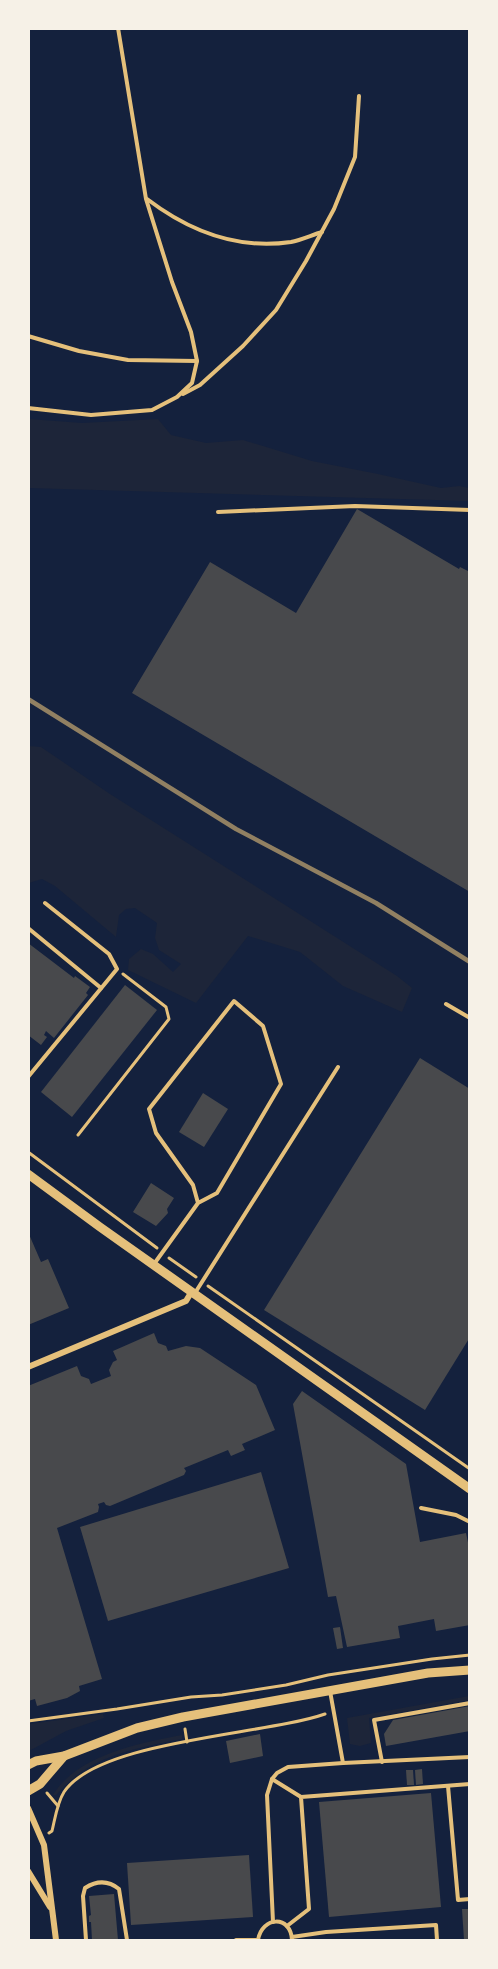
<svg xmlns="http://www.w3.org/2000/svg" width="498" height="1969" viewBox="0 0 498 1969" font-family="'Varela Round',sans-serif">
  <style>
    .green { fill: #1d2539 }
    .building { fill: #48494c }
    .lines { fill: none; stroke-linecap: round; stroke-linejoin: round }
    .path { stroke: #e5c07b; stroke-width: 3 }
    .service { stroke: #e5c07b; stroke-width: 4 }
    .minor { stroke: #e5c07b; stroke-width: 6 }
    .tertiary { stroke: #e5c07b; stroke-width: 9 }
    .rail { stroke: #918062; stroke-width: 4.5 }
  </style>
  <rect width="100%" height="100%" fill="#14213d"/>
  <g class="green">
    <path d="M29 419 82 423 158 419 171 435 206 443 243 440 312 461 378 474 441 488 459 486 469 488V501L29 488Z"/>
    <path d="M29 746 41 747 110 794 397 976 412 988 402 1012 343 986 300 952 248 936 196 1003 128 970 129 959 141 949 153 954 173 972 181 964 159 950 155 938 157 923 135 908 126 909 119 915 116 937 55 886 42 879 29 883Z"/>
    <path d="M469 1696V1700L369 1718 371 1743 360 1746 350 1744 347 1718Z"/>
    <path d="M103 1714 104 1718 66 1731 29 1751V1724Z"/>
    <path d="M182 1735V1739C148 1746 109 1752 80 1773 71 1779 64 1787 56 1795H53C77 1755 140 1743 182 1735Z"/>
  </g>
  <g class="building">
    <path d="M357 509 459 569 460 567 470 572V892L132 693 210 562 296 613Z"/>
    <path d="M28 943 74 978 75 976 90 987 86 993 88 995 54 1038 46 1031 44 1035 47 1037 41 1045 28 1035Z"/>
    <path d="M125 985 157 1010 72 1117 41 1092Z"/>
    <path d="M420 1058 470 1089V1337L425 1410 264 1310Z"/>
    <path d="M203 1093 228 1109 204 1147 179 1132Z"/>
    <path d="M151 1183 174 1198 167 1209 168 1213 156 1226 133 1212Z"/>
    <path d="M28 1232 41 1262 48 1259 69 1308 28 1325Z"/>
    <path d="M154 1333 158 1343 166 1346 168 1351 186 1346 200 1348 256 1385 275 1430 242 1444 245 1450 231 1456 228 1450 184 1468 186 1471 184 1475 110 1506 106 1505 104 1502 98 1504 99 1507 98 1512 57 1528 102 1679 79 1686 80 1691 67 1698 37 1706 35 1699 28 1701V1386L77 1366 81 1376 89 1379 91 1384 111 1376 109 1370 113 1362 117 1360 113 1351Z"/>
    <path d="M302 1391 406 1464 420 1542 466 1533 470 1552V1625L436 1631 434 1619 398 1626 400 1638 347 1647 336 1596 328 1597 293 1404Z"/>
    <path d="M261 1472 289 1568 108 1621 80 1527Z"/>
    <path d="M340 1627 343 1648 337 1649 333 1628Z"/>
    <path d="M470 1706V1731L386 1746 384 1734 393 1720Z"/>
    <path d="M260 1734 263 1756 230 1763 226 1741Z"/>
    <path d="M422 1769 423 1784 416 1785 415 1770Z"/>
    <path d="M406 1770H413L414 1785H407Z"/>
    <path d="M431 1793 441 1907 329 1917 319 1802Z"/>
    <path d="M249 1855 253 1917 131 1925 127 1863Z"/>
    <path d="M114 1894 118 1940H92L91 1922H89V1916L91 1915 89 1896Z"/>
    <path d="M462 1909H470V1940H464Z"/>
  </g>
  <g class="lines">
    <g class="path">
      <path d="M78 1135 169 1019 166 1007 123 974"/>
      <path d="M28 1152 157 1248"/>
      <path d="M169 1258 196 1277"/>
      <path d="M208 1286 470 1469"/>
      <path d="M28 1721 117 1709 191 1697 222 1695 286 1685 328 1675 432 1659 470 1655"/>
      <path d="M185 1729 187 1742"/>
      <path d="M47 1793 58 1806"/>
      <path d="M49 1833 52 1831C55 1819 57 1803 64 1792 99 1740 265 1735 325 1714"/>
    </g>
    <g class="service">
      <path d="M147 199C189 231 237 250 291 242 301 240 312 235 322 232"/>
      <path d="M28 336 79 351 128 360 197 361"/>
      <path d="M183 394 200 385 243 346 276 310 306 261 334 209 355 157 359 96"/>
      <path d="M28 408 91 415 152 410 177 397 192 383 197 361 191 332 172 282 146 199 118 28"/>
      <path d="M218 512 355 506 470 510"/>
      <path d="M28 928 101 988"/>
      <path d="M446 1004 470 1018"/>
      <path d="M28 1077 117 969 109 954 45 903"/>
      <path d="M154 1264 198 1203 193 1185 156 1133 149 1109 234 1001 263 1026 281 1084 217 1193 198 1203"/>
      <path d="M195 1293 338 1067"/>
      <path d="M421 1508 456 1515 470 1522"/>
      <path d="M330 1691 343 1763"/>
      <path d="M382 1762 374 1720 470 1703"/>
      <path d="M272 1779 301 1797"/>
      <path d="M448 1786 458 1900 470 1899"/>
      <path d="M273 1922 267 1795 272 1779 277 1773 288 1767 343 1763 470 1757"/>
      <path d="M287 1926 309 1909 301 1797 470 1784"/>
      <path d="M292 1937 326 1932 436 1925 437 1940"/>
      <path d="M86 1940 83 1896 85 1888C96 1881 108 1880 119 1889L127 1940"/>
      <path d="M236 1940H258"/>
      <path d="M258 1940C262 1916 291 1915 292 1940"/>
    </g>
    <g class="minor">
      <path d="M28 1367 186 1301 192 1291"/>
      <path d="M28 1808 44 1845 56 1940"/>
      <path d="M28 1871 50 1907"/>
    </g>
    <g class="tertiary">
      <path d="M28 1174 100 1227 470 1489"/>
      <path d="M28 1765 36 1761 64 1756 137 1728 183 1717 428 1673 470 1670"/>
      <path d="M28 1791 40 1784 64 1756"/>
    </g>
    <path class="rail" d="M28 699 236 829 376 903 470 962"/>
  </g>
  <rect width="498" height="1969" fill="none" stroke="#f6f1e7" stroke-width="60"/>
</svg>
